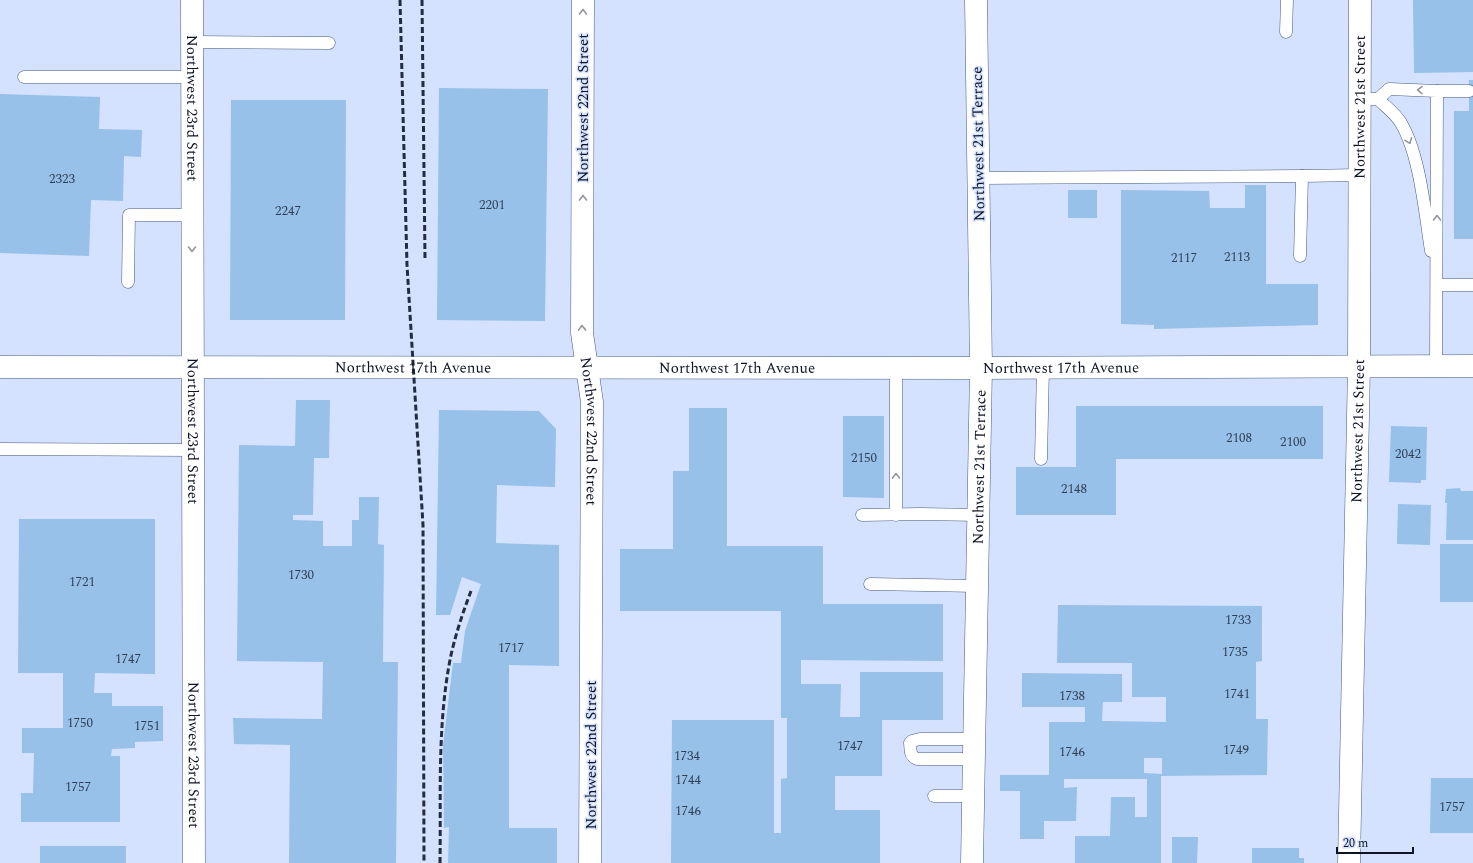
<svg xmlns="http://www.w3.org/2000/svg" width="1473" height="863" viewBox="0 0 1473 863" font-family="Spectral,serif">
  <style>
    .building { fill: #97c1e8; fill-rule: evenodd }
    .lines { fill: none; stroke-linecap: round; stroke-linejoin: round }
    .service-casing { stroke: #485a83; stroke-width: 13 }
    .minor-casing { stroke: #485a83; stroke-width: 23 }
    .secondary-casing { stroke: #485a83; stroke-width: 23 }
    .service { stroke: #fff; stroke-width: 12 }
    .minor { stroke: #fff; stroke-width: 22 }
    .secondary { stroke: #fff; stroke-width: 22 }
    .rail { stroke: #242c3f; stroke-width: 3; stroke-dasharray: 6 3; stroke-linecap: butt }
    .oneway { stroke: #92959d }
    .labels { text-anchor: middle; stroke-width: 3; stroke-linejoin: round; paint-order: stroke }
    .number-label { font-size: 13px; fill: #303f56 }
    .street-label { font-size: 15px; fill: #0d1425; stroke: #d4e1ff }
  </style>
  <rect width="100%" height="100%" fill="#d4e1ff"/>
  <g class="building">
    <path d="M1413 0H1473V72L1414 73Z"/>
    <path d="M1469 80H1473V239H1454V111H1469Z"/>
    <path d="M439 88 548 89 545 321 437 320Z"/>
    <path d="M0 94 100 97 99 129 142 130 141 157 124 156 123 201 91 200 89 256 0 253Z"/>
    <path d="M231 100H346L345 320H230Z"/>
    <path d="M1245 185H1266V284H1318V325L1154 329V325L1121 324V190L1209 191 1210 208H1245Z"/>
    <rect x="1068" y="190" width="29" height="28"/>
    <path d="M296 400H330L329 458H314L313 515H293V520L323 521V546H352V520H359V497H379L378 544 384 545 383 662H398L396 863H289L290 745 234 744 233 718 322 719 323 662 237 661 239 445 295 446Z"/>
    <path d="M1076 406H1323V459H1116V515H1016V467H1076Z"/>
    <path d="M689 408H727V546H823V604H943V661L801 660V684H841L840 717H860V672H943V720H882V776H835V810H880V863H671L672 720H774V833H781V779L787 778V718H781V611H620V549H673V471H689Z"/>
    <path d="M439 410 539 411 556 429 555 487 497 485 496 543 559 545V666L509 665V828H557V863H448L449 827 444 828 443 745 453 663H461L465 631 481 584 462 577 450 615H436Z"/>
    <path d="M843 416H884V498L843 497Z"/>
    <path d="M1391 426 1427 427 1426 480H1421V483L1389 482Z"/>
    <path d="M1460 488 1461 491H1473V540H1446L1447 503H1445L1446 489Z"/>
    <path d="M1398 504 1431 505 1430 545 1397 544Z"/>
    <path d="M19 519H155V674L95 673 94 693H112V706H163V741L135 742V748L112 749 111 756H120V822H21V793H33L34 753H22V728H63V673H18Z"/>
    <rect x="1440" y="544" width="33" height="58"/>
    <path d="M1058 605 1262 606V661L1256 662V719H1268L1267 775 1161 776V863H1075V836H1110L1111 797H1135V817H1147V779H1064V788L1077 787 1076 821H1044V839H1020V791H1000V775H1049V722H1085V707H1022V673L1122 674V702H1103L1102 721 1166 722V697H1132V663H1057ZM1144 758H1162V774L1144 773Z"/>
    <path d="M1431 778H1473V833H1430Z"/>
    <path d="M1172 837H1198L1197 863H1172Z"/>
    <rect x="40" y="846" width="86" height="17"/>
    <path d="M1252 848H1299V858H1304V863H1252Z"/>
  </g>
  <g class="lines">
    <g class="service-casing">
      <g id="service">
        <path d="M1286 32 1287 0"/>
        <path d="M192 42 329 43"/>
        <path d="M24 77H192"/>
        <path d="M1437 91H1469"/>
        <path d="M1369 99H1378C1385 106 1396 114 1401 123 1420 155 1425 213 1431 251"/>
        <path d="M1378 99 1389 89 1437 91 1436 367"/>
        <path d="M979 178 1302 176"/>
        <path d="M1300 256 1302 176 1359 175"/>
        <path d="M128 282 129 215H192"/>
        <path d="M1437 285H1473"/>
        <path d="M896 367V515"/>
        <path d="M0 449 192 450"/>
        <path d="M1041 459 1043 367"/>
        <path d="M862 515 920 514 979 515"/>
        <path d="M870 584 977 586"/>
        <path d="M974 759H917C909 755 911 751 910 743L912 741 920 739H974"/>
        <path d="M934 796H973"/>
      </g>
    </g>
    <g class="minor-casing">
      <g id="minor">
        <path id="s1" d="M192 0 194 863"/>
        <path id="s2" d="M583 0 582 333 592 402 590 863"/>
        <path id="s3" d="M972 863 981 368 976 0"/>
        <path id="s4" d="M1349 863 1359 366 1360 0"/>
      </g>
    </g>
    <g class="secondary-casing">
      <g id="secondary">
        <path id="s5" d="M0 367 981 368 1473 366"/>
      </g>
    </g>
    <use href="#service" class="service"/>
    <use href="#minor" class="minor"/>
    <use href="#secondary" class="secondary"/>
    <g class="rail">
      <path d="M400 0 407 265 423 525 424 863"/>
      <path d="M422 0 425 258"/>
      <path d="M440 863C441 794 437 723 451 655 456 633 463 612 471 591"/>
    </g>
  </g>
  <defs><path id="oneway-chevron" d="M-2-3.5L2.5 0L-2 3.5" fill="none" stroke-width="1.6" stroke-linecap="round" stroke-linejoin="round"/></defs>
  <g class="oneway">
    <use href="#oneway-chevron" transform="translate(583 12) rotate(-90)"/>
    <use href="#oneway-chevron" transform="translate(1420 90) rotate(-178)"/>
    <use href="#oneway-chevron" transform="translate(1409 141) rotate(69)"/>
    <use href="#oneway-chevron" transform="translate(583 198) rotate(-90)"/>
    <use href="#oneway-chevron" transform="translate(1437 218) rotate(-90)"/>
    <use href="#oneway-chevron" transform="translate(192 249) rotate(90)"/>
    <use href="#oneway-chevron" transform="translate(582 328) rotate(-92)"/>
    <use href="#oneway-chevron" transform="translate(896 476) rotate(-91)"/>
  </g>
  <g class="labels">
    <g class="number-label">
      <text x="62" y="183">2323</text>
      <text x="492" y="209">2201</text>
      <text x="288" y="215">2247</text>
      <text x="1237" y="261">2113</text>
      <text x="1184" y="262">2117</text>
      <text x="1239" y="442">2108</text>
      <text x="1293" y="446">2100</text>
      <text x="1408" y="458">2042</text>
      <text x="864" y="462">2150</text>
      <text x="1074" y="493">2148</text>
      <text x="301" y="579">1730</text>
      <text x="82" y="586">1721</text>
      <text x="1238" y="624">1733</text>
      <text x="511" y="652">1717</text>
      <text x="1235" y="656">1735</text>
      <text x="128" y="663">1747</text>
      <text x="1237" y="698">1741</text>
      <text x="1072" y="700">1738</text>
      <text x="80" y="727">1750</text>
      <text x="147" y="730">1751</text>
      <text x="850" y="750">1747</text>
      <text x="1236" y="754">1749</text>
      <text x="1072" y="756">1746</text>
      <text x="687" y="760">1734</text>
      <text x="688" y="784">1744</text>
      <text x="78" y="791">1757</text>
      <text x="1452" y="811">1757</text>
      <text x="688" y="815">1746</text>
    </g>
    <g class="street-label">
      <text dy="5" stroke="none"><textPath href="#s1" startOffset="108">Northwest 23rd Street</textPath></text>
      <text transform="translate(583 108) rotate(-90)" y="5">Northwest 22nd Street</text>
      <text dy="5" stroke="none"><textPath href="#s4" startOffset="756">Northwest 21st Street</textPath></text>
      <text transform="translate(978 144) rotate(-91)" y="5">Northwest 21st Terrace</text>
      <text dy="5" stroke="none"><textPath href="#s5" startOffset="413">Northwest 17th Avenue</textPath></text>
      <text dy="5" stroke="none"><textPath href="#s5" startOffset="737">Northwest 17th Avenue</textPath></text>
      <text dy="5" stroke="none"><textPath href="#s5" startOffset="1061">Northwest 17th Avenue</textPath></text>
      <text dy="5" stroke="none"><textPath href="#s1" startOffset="431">Northwest 23rd Street</textPath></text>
      <text dy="5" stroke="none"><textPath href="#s2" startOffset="432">Northwest 22nd Street</textPath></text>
      <text dy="5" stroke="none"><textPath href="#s4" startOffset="432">Northwest 21st Street</textPath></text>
      <text dy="5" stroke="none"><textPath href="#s3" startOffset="396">Northwest 21st Terrace</textPath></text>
      <text dy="5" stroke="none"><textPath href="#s1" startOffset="755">Northwest 23rd Street</textPath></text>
      <text transform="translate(591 755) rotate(-90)" y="5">Northwest 22nd Street</text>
    </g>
  </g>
  <path d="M1337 847v6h76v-6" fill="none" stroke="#0d1425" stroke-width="2"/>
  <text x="1343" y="847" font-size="12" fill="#0d1425" stroke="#d4e1ff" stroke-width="3" paint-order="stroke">20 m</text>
</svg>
